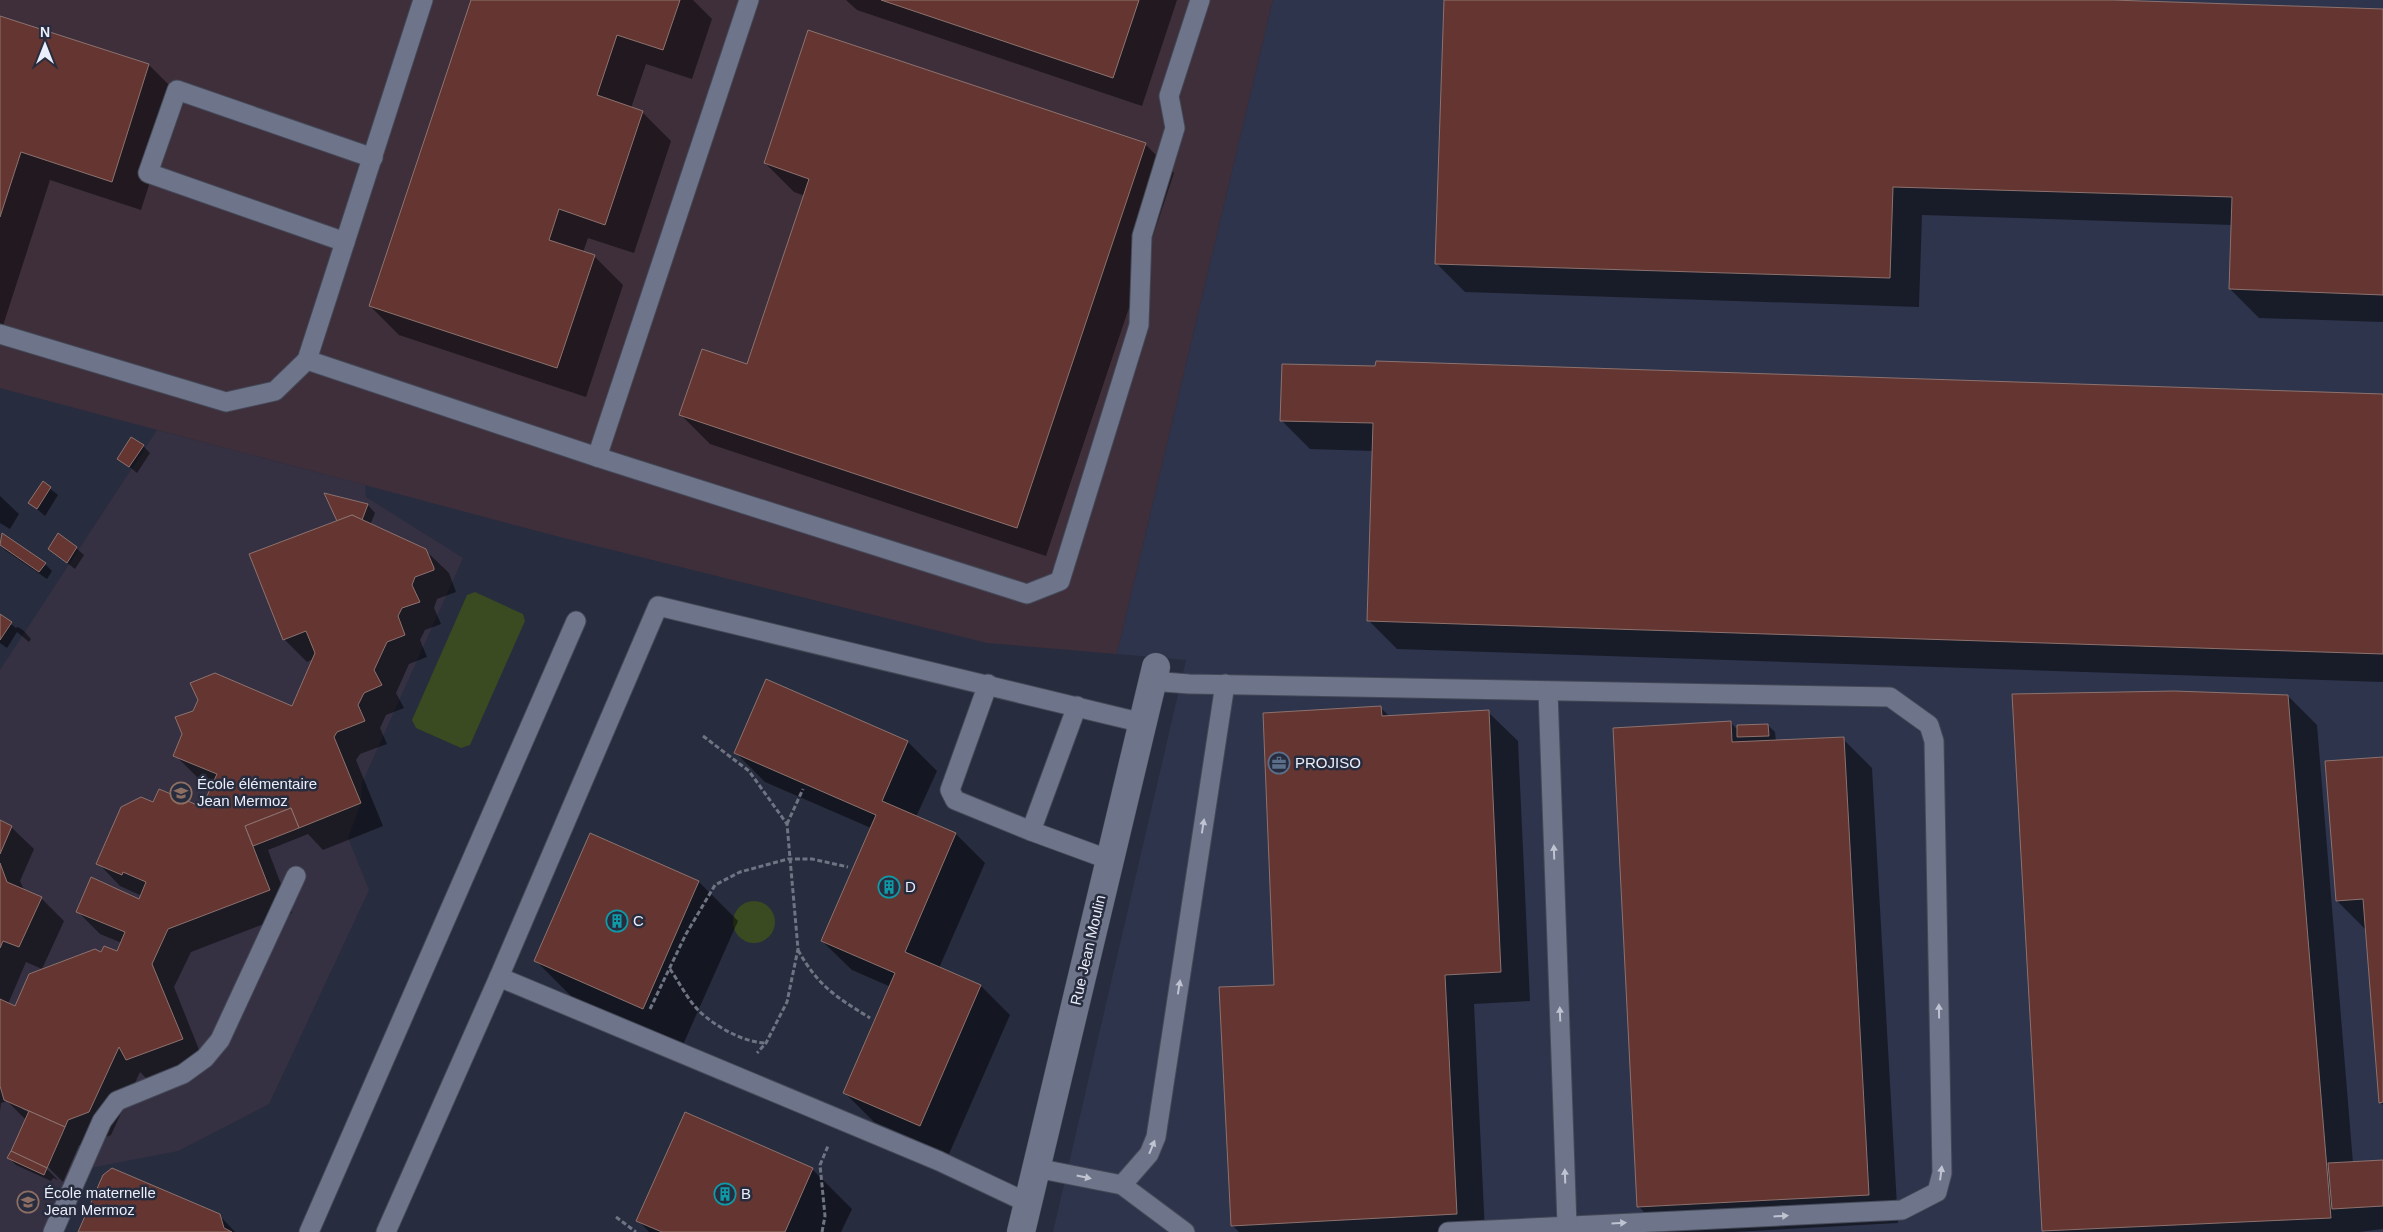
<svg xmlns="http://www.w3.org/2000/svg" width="2383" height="1232" viewBox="0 0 2383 1232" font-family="Helvetica,sans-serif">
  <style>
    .commercial { fill: #3e2f3b }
    .built { fill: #2e344c }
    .education { fill: #363142 }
    .green { fill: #3a4a21 }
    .shadow { fill: #0007; fill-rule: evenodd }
    .building { fill: #653631; stroke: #8c726f }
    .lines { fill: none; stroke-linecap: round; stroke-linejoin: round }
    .service-casing { stroke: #444857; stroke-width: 21 }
    .minor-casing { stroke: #444857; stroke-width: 29 }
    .path { stroke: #6f7483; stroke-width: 3; stroke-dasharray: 5 2.5; stroke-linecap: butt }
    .service { stroke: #6e7489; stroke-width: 19 }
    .minor { stroke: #6e7489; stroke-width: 28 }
    .oneway { fill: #bfc3d2 }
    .labels { text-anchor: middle; stroke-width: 5; stroke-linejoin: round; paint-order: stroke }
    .poi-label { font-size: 15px; fill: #eaeefa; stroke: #272c3e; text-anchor: start }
    .street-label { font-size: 15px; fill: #eaeefa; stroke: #272c3e }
  </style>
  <rect width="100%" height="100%" fill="#272c3e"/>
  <path class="commercial" d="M0 0H1273L1117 654 987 643 556 536 0 388Z"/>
  <path class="built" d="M1273 0H2383V1232H1053L1186 660 1117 654Z"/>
  <path class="education" d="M157 430 365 485 366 497 463 558 362 783 361 803 348 838 369 890 269 1104 178 1151 69 1172 42 1232H0V670Z"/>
  <g class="green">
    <path d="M475 592 523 614 525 621 470 745 461 748 416 728 412 720 467 595Z"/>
    <circle cx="754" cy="922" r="21"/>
  </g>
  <g class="shadow">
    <path d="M472 0H693L712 19 692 79 646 64 631 108 642 112 671 141 634 253 588 238 583 252 594 256 623 285 586 397 399 335 370 306Z"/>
    <path d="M846 0H1177L1142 106 857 10Z"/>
    <path d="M1446 0H2073L2383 10V322L2259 318 2230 289 2232 225 1922 215 1919 307 1465 292 1436 263Z"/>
    <path d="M0 17 149 65 178 94 141 210 50 180 0 335Z"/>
    <path d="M1145 144 1174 173 1046 556 710 444 681 415 748 366 805 196 794 192 765 163Z"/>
    <path d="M2383 395V682L1397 649 1368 620 1373 451 1310 449 1281 420Z"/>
    <path d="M143 446 150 453 137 473 119 458Z"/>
    <path d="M43 483 58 495 45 516 30 503Z"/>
    <path d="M327 494 368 505 375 513 370 525 425 550 449 573 456 592 437 599 434 608 441 624 425 630 420 640 427 657 409 664 396 693 404 708 386 715 380 728 387 744 360 754 356 760 383 826 323 850 308 834 268 850 292 913 191 952 174 987 204 1062 150 1082 140 1072 111 1135 91 1143 88 1148 79 1145 63 1182 46 1165V1168L58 1180 53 1178 51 1181 16 1165 9 1158 26 1120 7 1101 1 1103 0 1111V822L11 827 34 849 20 881 24 890 41 898 64 921 42 969 26 962 8 1004 15 1008 102 953H117L122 943 100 934 77 911 140 901 142 896 120 886 98 863 153 804 203 809 213 785 198 778 175 755 292 708 313 659 307 662 284 639 339 522ZM22 1106 30 1110V1113L22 1109Z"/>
    <path d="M0 496 19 514 10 529 0 523Z"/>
    <path d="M2 535 45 564 52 571 47 579 5 550 0 545Z"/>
    <path d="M76 548 84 555 75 569 49 549Z"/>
    <path d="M0 616 16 628 18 627 24 631 31 639 29 642 17 632 7 648 0 643Z"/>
    <path d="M2288 696 2317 725 2353 1163 2383 1161V1229L2359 1232H2045L2043 1230Z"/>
    <path d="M1380 707 1390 717 1488 712 1518 741 1530 1001 1474 1004 1485 1232H1239L1232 1225 1276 986Z"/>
    <path d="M1730 722 1738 730 1768 725 1775 732 1776 741 1843 739 1872 768 1898 1223 1733 1232H1664L1638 1206Z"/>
    <path d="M908 742 937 771 916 817 956 834 985 863 939 968 981 986 1010 1015 949 1154 874 1122 845 1093 891 987 852 970 822 941 871 828 765 782 736 753Z"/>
    <path d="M2383 758V1105L2380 1102 2366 930 2337 901Z"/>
    <path d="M699 882 738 921 682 1047 575 1000 536 961Z"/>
    <path d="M112 1169 219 1215 235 1232H80Z"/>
    <path d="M812 1169 852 1209 841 1232H649L638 1220Z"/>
  </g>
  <g class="building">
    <path d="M471 0H680L663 50 617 35 597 95 643 111 605 225 559 209 549 240 595 255 557 368 369 306Z"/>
    <path d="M881 0H1139L1113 78Z"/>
    <path d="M1444 0H2112L2383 9V295L2229 289 2232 197 1893 187 1890 278 1435 264Z"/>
    <path d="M0 16 149 64 112 182 21 152 0 217Z"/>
    <path d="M808 30 1146 143 1017 528 679 415 702 349 747 364 809 179 764 163Z"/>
    <path d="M1376 361 2383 394V654L1367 621 1373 423 1280 421 1282 364 1375 366Z"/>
    <path d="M131 437 144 445 129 467 117 459Z"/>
    <path d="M43 481 51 487 37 509 28 503Z"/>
    <path d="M324 493 368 504 362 520 352 515 337 521Z"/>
    <path d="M352 515 426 549 434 568V570L415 577 412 585 420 602 402 608 398 616 405 635 387 642 374 670 382 685 364 693 358 705 365 721 337 732 334 737 361 803 299 828 291 808 245 826 270 890 168 929 152 964 183 1039 126 1060 119 1047 89 1112 68 1120 65 1127 4 1100 0 1086V999L15 1006 29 974 95 949 101 952 104 946 117 951 125 932 76 912 91 877 139 899 146 882 123 872 122 875 96 864 121 807 141 797 153 802 159 789 202 807 217 774 173 756 182 734 175 717 193 711 198 700 190 683 215 673 292 706 315 653 306 631 283 640 249 554Z"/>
    <path d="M2 533 46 563 39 572 0 545Z"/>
    <path d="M58 533 77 547 67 563 48 549Z"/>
    <path d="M0 614 12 622 0 640Z"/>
    <path d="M766 679 908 741 882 801 956 833 905 952 981 985 920 1126 843 1093 895 973 821 941 876 815 734 753Z"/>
    <path d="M2174 691 2288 695 2331 1218 2042 1231 2012 694Z"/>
    <path d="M1381 706 1382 716 1489 710 1501 972 1445 975 1457 1214 1231 1226 1219 987 1274 985 1263 713Z"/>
    <path d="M1731 721 1732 742 1844 737 1869 1195 1637 1207 1613 728Z"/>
    <path d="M1768 724 1769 736 1737 737V725Z"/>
    <path d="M2383 757V1102L2379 1103 2363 899 2336 901 2325 761Z"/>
    <path d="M291 808 299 828 253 846 245 826Z"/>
    <path d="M0 820 12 826 0 854Z"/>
    <path d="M590 833 699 881 643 1009 534 961Z"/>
    <path d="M0 863 7 882 42 897 19 947 3 941 0 948Z"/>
    <path d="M29 1111 65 1127 47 1168 11 1151Z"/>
    <path d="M685 1112 813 1168 785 1232H662L636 1221Z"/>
    <path d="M11 1151 47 1168 44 1175 7 1158Z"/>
    <path d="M2383 1160V1206L2332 1209 2328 1163Z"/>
    <path d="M112 1168 220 1214 224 1228 232 1232H78L103 1175Z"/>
  </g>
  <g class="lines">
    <g class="service-casing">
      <g id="service">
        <path d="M345 242 148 173 177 90 373 158"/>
        <path d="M0 334 226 402 275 391 307 360 423 0"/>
        <path d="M307 360 597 457 1027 594 1060 581 1139 325 1142 236 1175 128 1169 96 1200 0"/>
        <path d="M597 457 749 0"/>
        <path d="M1151 681 1189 684 1890 697 1929 725 1934 741 1942 1173 1937 1192 1902 1210 1448 1232"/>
        <path d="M988 684 950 790 955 800 1031 831 1077 706"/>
        <path d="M1548 691 1567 1225"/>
        <path d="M1031 831 1110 860"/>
        <path d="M499 977 939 1161 1028 1203"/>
        <path d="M1036 1168 1122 1185 1185 1232"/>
        <path d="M1122 1185 1149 1154 1156 1137 1225 684"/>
        <path d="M53 1232 102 1121 117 1101 183 1074 205 1058 220 1040 296 876"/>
        <path d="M309 1232 576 621"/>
        <path d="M386 1232 499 977 658 606 1143 723"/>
      </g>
    </g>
    <g class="minor-casing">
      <path id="minor" d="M1021 1232 1156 667"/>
    </g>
    <g class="path">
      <path d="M703 736 749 771 787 824 798 949 787 1002 766 1043 757 1053"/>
      <path d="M787 824 803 789"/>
      <path d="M798 950C818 986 836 997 870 1018"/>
      <path d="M670 969C679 982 688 1000 699 1011 716 1027 743 1042 765 1043"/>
      <path d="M650 1009 686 934 715 885 740 872 788 859H812L848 867"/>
      <path d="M616 1217 636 1232"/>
      <path d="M822 1232 825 1216 820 1165 828 1146"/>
    </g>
    <use href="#service" class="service"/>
    <use href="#minor" class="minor"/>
  </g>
  <defs><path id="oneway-solid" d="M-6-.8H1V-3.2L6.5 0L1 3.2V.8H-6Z" transform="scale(1.25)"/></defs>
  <g class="oneway">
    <use href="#oneway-solid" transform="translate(1203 826) rotate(-81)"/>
    <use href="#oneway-solid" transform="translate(1554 852) rotate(-92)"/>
    <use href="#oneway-solid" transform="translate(1179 987) rotate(-81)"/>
    <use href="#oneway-solid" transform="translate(1939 1011) rotate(-91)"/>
    <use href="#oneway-solid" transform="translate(1560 1014) rotate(-92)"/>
    <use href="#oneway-solid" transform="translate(1152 1147) rotate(-68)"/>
    <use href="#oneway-solid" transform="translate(1941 1173) rotate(-83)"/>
    <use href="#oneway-solid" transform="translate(1565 1176) rotate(-92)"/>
    <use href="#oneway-solid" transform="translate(1084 1177) rotate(12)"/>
    <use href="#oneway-solid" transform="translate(1781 1216) rotate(-3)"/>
    <use href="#oneway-solid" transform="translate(1619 1223) rotate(-3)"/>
  </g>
  <defs>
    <g id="office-ring" transform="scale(1.125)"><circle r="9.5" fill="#272c3e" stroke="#5c6f8a" stroke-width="1.5"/><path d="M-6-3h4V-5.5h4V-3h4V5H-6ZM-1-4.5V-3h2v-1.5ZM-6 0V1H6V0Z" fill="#5c6f8a"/></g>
    <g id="school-ring" transform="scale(1.125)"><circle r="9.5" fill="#272c3e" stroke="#8d6e63" stroke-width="1.5"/><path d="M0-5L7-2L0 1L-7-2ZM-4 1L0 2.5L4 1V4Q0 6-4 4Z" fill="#8d6e63"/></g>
    <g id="building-ring" transform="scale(1.125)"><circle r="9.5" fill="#272c3e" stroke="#0f9aa8" stroke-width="1.5"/><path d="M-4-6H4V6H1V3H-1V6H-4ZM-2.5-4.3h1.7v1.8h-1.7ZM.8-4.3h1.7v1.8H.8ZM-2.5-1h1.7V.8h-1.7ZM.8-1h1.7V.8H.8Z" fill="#0f9aa8"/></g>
  </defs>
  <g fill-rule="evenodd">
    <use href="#office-ring" x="1279" y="763"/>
    <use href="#school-ring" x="181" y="793"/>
    <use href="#building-ring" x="889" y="887"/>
    <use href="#building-ring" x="617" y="921"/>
    <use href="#building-ring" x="725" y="1194"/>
    <use href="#school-ring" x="28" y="1202"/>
  </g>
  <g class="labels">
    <g class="poi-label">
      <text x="1295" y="768">PROJISO</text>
      <text x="197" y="789">École élémentaire<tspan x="197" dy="17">Jean Mermoz</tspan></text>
      <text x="905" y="892">D</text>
      <text x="633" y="926">C</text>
      <text x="44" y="1198">École maternelle<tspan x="44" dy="17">Jean Mermoz</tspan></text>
      <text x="741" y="1199">B</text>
    </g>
    <g class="street-label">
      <text transform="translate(1088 950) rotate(-77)" y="5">Rue Jean Moulin</text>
    </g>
  </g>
  <g transform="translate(45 45)" stroke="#272c3e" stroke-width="4" paint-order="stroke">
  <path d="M0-4L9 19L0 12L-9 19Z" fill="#eaeefa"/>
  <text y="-8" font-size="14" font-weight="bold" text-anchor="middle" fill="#eaeefa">N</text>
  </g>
</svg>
